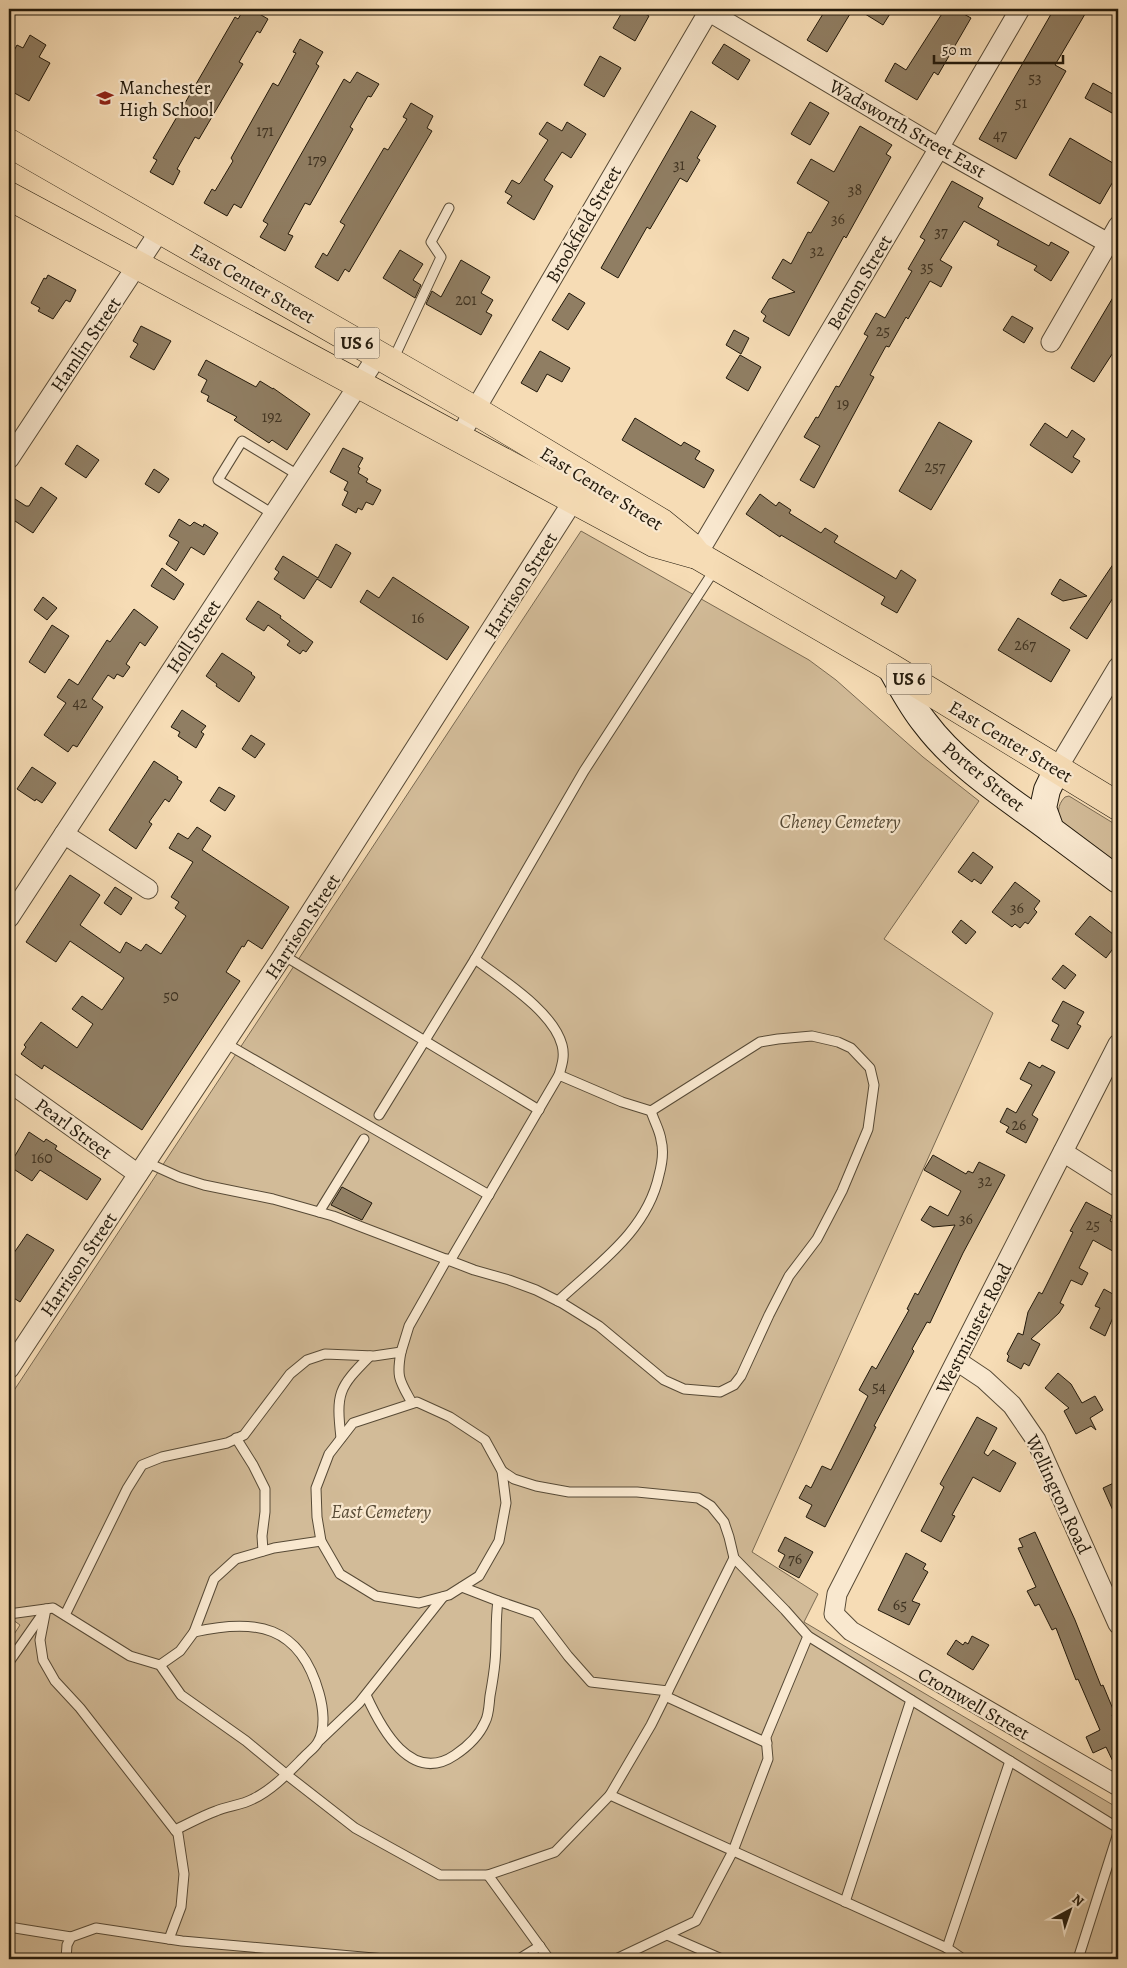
<svg xmlns="http://www.w3.org/2000/svg" width="1127" height="1968" viewBox="0 0 1127 1968" font-family="Alegreya,serif">
  <style>
    .green { fill: #d2bb98; stroke: #7a6a52 }
    .building { fill: #907e63; stroke: #22190b }
    .lines { fill: none; stroke-linecap: round; stroke-linejoin: round }
    .lane-casing { stroke: #574a36; stroke-width: 11 }
    .street-casing { stroke: #574a36; stroke-width: 21 }
    .secondary-casing { stroke: #22190b; stroke-width: 28 }
    .primary-casing { stroke: #22190b; stroke-width: 29 }
    .lane { stroke: #f9e8cf; stroke-width: 9 }
    .street { stroke: #f9e8cf; stroke-width: 19 }
    .secondary { stroke: #f9e8cf; stroke-width: 26 }
    .primary { stroke: #f6dcb5; stroke-width: 28 }
    .labels { text-anchor: middle; stroke-width: 4.5; stroke-linejoin: round; paint-order: stroke }
    .number-label { font-size: 16px; fill: #3e3221 }
    .shield { fill: #f9e8cf; stroke: #625746; stroke-width: 1 }
    .shield-label { font-size: 18px; font-weight: bold; fill: #22190b }
    .poi-label { font-size: 19px; fill: #22190b; stroke: #f9e8cf; text-anchor: start }
    .street-label { font-size: 19px; fill: #22190b; stroke: #f9e8cf }
    .park-label { font-size: 19px; font-style: italic; fill: #574a35; stroke: #f9e8cf }
  </style>
  <rect width="100%" height="100%" fill="#f6dcb5"/>
  <filter id="stains"><feTurbulence type="fractalNoise" baseFrequency=".004" numOctaves="4"/><feColorMatrix values="0 0 0 0 .2 0 0 0 0 .09 0 0 0 0 .02 0 0 0 .5 -.17"/></filter>
  <radialGradient id="worn" r=".72"><stop offset=".6" stop-color="#630" stop-opacity="0"/><stop offset="1" stop-color="#630" stop-opacity=".3"/></radialGradient>
  <g class="green">
    <path d="M581 531 809 660 836 680 923 757 979 801 884 939 993 1013 752 1552 818 1594 804 1622 1118 1808V1959H9V1642L20 1625 9 1617V1398Z"/>
    <path d="M1069 796 1118 826V865L1062 824C1057 814 1057 805 1065 797Z"/>
  </g>
  <g class="building">
    <path d="M244 9H251L268 19 260 33 257 31 239 62 243 64 199 139 195 137 177 169 180 171 173 185 150 172 157 160 153 158 235 17 238 19Z"/>
    <path d="M624 9H636L649 16 635 41 613 28Z"/>
    <path d="M826 9H853L827 52 807 40Z"/>
    <path d="M857 9H893L883 25Z"/>
    <path d="M945 9H955L971 18 938 75 934 72 917 100 885 81 895 63 906 70Z"/>
    <path d="M1054 9H1088L1055 65 1066 71 1016 159 979 139Z"/>
    <path d="M30 35 46 45 39 57 50 63 29 101 9 90V60L17 45 23 48Z"/>
    <path d="M300 39 323 52 316 64 319 66 241 208 234 204 227 216 204 203 212 189 215 191 233 161 231 158 273 83 278 86 296 53 293 52Z"/>
    <path d="M724 44 750 60 738 80 712 63Z"/>
    <path d="M600 56 621 68 604 97 584 85Z"/>
    <path d="M357 72 379 84 371 97 368 96 350 127 353 129 310 205 305 203 288 234 293 236 285 251 260 237 268 224 263 221 344 79 350 83Z"/>
    <path d="M1093 83 1118 97V101L1112 113 1085 98Z"/>
    <path d="M810 102 829 113 810 145 791 134Z"/>
    <path d="M411 103 433 116 427 128 432 131 349 272 345 269 338 281 315 267 323 253 327 256 345 225 340 222 384 148 388 150 407 119 403 117Z"/>
    <path d="M691 111 716 126 697 158 700 160 687 182 680 178 650 229 647 227 618 278 601 268Z"/>
    <path d="M547 122 562 131 567 122 586 134 571 158 562 152 544 180 553 186 534 220 507 203 512 196 505 192 512 180 519 184 521 182 548 140 539 134Z"/>
    <path d="M860 126 892 145 886 154 891 157 846 238 844 236 789 336 763 321 766 316 761 312 769 299 795 292 772 278 783 259 791 264 808 232 811 233 829 202 797 183 811 159 834 172Z"/>
    <path d="M1070 138 1118 166V173L1100 204 1049 175Z"/>
    <path d="M952 181 983 198 978 207 1049 246 1051 242 1069 252 1051 281 1034 270 1037 266 997 245 999 241 964 221 940 260 952 267 941 287 930 281 908 319 906 317 889 347 886 346 870 375 874 377 814 488 800 480 820 446 804 437 816 417 818 418 836 386 839 387 868 336 864 334 876 313 885 318 912 271 908 269 925 240 920 237Z"/>
    <path d="M400 250 423 264 413 280 421 285 415 298 383 278Z"/>
    <path d="M461 260 490 277 481 293 493 300 486 312 492 315 481 335 426 304 432 291 441 297Z"/>
    <path d="M48 275 76 290 70 302 66 300 53 319 38 311 40 308 31 303 44 278 46 279Z"/>
    <path d="M1118 289V345L1094 382 1071 368Z"/>
    <path d="M569 293 585 303 568 330 552 320Z"/>
    <path d="M1012 316 1033 328 1024 343 1003 330Z"/>
    <path d="M141 326 171 341 154 370 130 357 138 344 133 341Z"/>
    <path d="M734 330 749 338 741 354 726 345Z"/>
    <path d="M540 351 570 368 562 382 547 374 537 392 521 383Z"/>
    <path d="M740 355 761 367 748 391 726 378Z"/>
    <path d="M206 360 256 387 260 381 273 389V388L310 414 287 450 272 440 269 443 234 420 237 417 207 401 209 396 201 392 207 380 198 375Z"/>
    <path d="M635 418 681 446 684 442 700 451 695 459 714 470 704 488 622 440Z"/>
    <path d="M939 422 972 441 931 510 899 491Z"/>
    <path d="M1045 423 1067 438 1072 430 1085 439 1073 457 1080 461 1072 473 1030 445Z"/>
    <path d="M77 445 99 460 86 478 65 464Z"/>
    <path d="M343 448 363 458 358 467 360 468 358 473 368 479 366 482 381 490 373 505 366 502 362 510 358 508 356 513 342 505 348 492 344 490 348 482 330 472Z"/>
    <path d="M154 469 169 479 159 493 145 484Z"/>
    <path d="M41 487 57 498 33 533 9 517V508L15 499 26 506H29Z"/>
    <path d="M760 494 776 506 779 502 791 510 789 513 821 533 825 528 838 536 834 542 896 579 901 570 916 580 897 613 881 604 885 597 781 535 780 537 746 514Z"/>
    <path d="M179 519 190 526 194 522 203 527 204 524 218 533 204 555 191 547 176 571 166 564 179 542 169 536Z"/>
    <path d="M336 544 351 553 331 588 317 579 304 599 274 579 279 572 275 569 283 556 318 578Z"/>
    <path d="M1118 557V590L1087 639 1070 628Z"/>
    <path d="M162 568 184 584 174 600 151 586Z"/>
    <path d="M393 577 469 627 447 660 360 602 367 590 379 598Z"/>
    <path d="M1060 579 1087 596 1063 601 1051 594Z"/>
    <path d="M43 597 57 608 47 620 34 610Z"/>
    <path d="M258 601 281 616 280 618 313 642 306 652 303 650 300 654 287 645 290 641 268 625 264 631 248 621 246 619Z"/>
    <path d="M134 609 158 627 145 646 140 642 126 664 130 667 123 677 117 674 114 679 108 675 92 699 103 707 77 747 73 745 68 752 44 735 66 703 57 697 69 679 78 685 107 640 110 642Z"/>
    <path d="M1018 618 1070 650 1051 682 998 650Z"/>
    <path d="M52 625 69 636 45 673 29 662Z"/>
    <path d="M222 653 252 673 251 674 255 677 239 702 216 686 217 684 206 676Z"/>
    <path d="M182 710 206 726 201 732 204 734 196 748 178 736 180 732 171 727Z"/>
    <path d="M251 735 265 744 255 758 242 749Z"/>
    <path d="M154 761 178 777 177 779 182 782 169 802 165 799 149 822 152 824 136 849 109 830Z"/>
    <path d="M32 767 56 783 42 803 36 799 35 801 17 789Z"/>
    <path d="M219 787 235 796 225 811 210 801Z"/>
    <path d="M197 827 211 836 202 850 289 907 262 949 248 940 244 947 242 946 226 972 240 981 142 1130 44 1065 42 1069 21 1054 26 1047 24 1045 41 1022 77 1048 93 1024 72 1009 82 996 102 1010 124 978 70 941 56 962 26 942 70 875 100 895 80 925 120 953 126 942 141 951 146 944 161 954 186 916 175 908 179 902 171 897 193 862 169 848 178 833 188 839Z"/>
    <path d="M973 852 993 867 981 884 974 879 972 882 958 872Z"/>
    <path d="M1015 882 1040 901 1034 909 1037 912 1028 924 1025 922 1020 928 1015 924 1012 927 992 912Z"/>
    <path d="M115 887 132 898 121 915 104 903Z"/>
    <path d="M1090 916 1118 938V942L1106 958 1075 934Z"/>
    <path d="M961 920 976 932 966 944 952 932Z"/>
    <path d="M1063 965 1076 975 1065 989 1052 979Z"/>
    <path d="M1063 1001 1084 1012 1077 1024 1081 1026 1068 1049 1051 1040 1059 1025 1052 1021Z"/>
    <path d="M1029 1062 1040 1068 1042 1065 1055 1072 1032 1115 1038 1119 1026 1143 1006 1132 1009 1127 1000 1122 1007 1108 1016 1113 1032 1085 1020 1079Z"/>
    <path d="M29 1132 44 1142 46 1139 57 1146 55 1149 101 1179 87 1200 40 1170 32 1181 9 1166Z"/>
    <path d="M933 1155 966 1174 968 1171 973 1173 979 1162 1005 1175 963 1253 930 1323 927 1322 912 1349 914 1351 874 1426 876 1427 825 1527 806 1517 812 1505 799 1498 806 1485 811 1488 822 1466 831 1470 868 1396 859 1390 872 1366 876 1369 909 1310 907 1309 915 1293 918 1295 955 1225 933 1227 921 1220 930 1206 948 1216 961 1191 924 1170Z"/>
    <path d="M342 1187 372 1203 362 1220 331 1205Z"/>
    <path d="M1086 1202 1112 1216 1110 1221 1118 1225V1254L1093 1240 1079 1268 1088 1273 1082 1285 1071 1280 1060 1303 1064 1305 1059 1313 1031 1339 1040 1344 1029 1366 1024 1363 1021 1369 1007 1361 1009 1356 1007 1354 1018 1333 1023 1335 1028 1312 1039 1292 1042 1294 1073 1232 1070 1231Z"/>
    <path d="M27 1234 54 1250 20 1302 9 1295V1260Z"/>
    <path d="M1104 1289 1118 1297V1306L1105 1336 1090 1328 1100 1308 1095 1306Z"/>
    <path d="M1058 1373 1071 1384 1082 1403 1095 1396 1103 1410 1090 1418 1096 1430 1091 1426 1076 1434 1064 1411 1069 1408 1045 1388Z"/>
    <path d="M977 1417 997 1428 984 1453 988 1456 993 1450 1016 1463 1000 1492 973 1477 952 1515 955 1516 941 1542 921 1531 944 1487 940 1484Z"/>
    <path d="M1118 1481V1522L1103 1488Z"/>
    <path d="M1035 1532 1075 1620 1101 1686 1103 1685 1115 1714 1112 1715 1118 1727V1772L1106 1747 1093 1753 1086 1737 1100 1730 1078 1679 1076 1680 1056 1628 1052 1630 1039 1604 1035 1606 1027 1591 1036 1587 1018 1548 1023 1547 1019 1539Z"/>
    <path d="M785 1537 813 1552 799 1578 779 1567 785 1555 778 1551Z"/>
    <path d="M906 1553 926 1564 923 1569 928 1572 912 1601 920 1604 909 1625 878 1610Z"/>
    <path d="M972 1636 989 1645 973 1670 947 1654 956 1640 963 1645 965 1642 968 1644Z"/>
  </g>
  <g class="lines">
    <g class="lane-casing">
      <g id="lane">
        <path d="M393 360 441 257 431 242 449 208"/>
        <path d="M273 514 218 480 242 441 298 475"/>
        <path d="M283 955 539 1110"/>
        <path d="M475 959C502 980 553 1011 562 1045 565 1056 562 1065 559 1075"/>
        <path d="M225 1043 489 1195"/>
        <path d="M379 1115 475 959 584 771 715 569"/>
        <path d="M146 1162 179 1177 204 1185 273 1199 333 1216 474 1270 509 1280 536 1290 562 1303 599 1326 664 1380 684 1389 720 1392 734 1385 741 1376 769 1315 789 1276 817 1239 842 1191 868 1129 874 1085 870 1068 851 1048 838 1042 812 1036 778 1039 760 1042 651 1111 622 1102 559 1075 450 1261"/>
        <path d="M319 1212 364 1139"/>
        <path d="M558 1301C598 1264 647 1231 659 1175 662 1164 664 1151 661 1140 660 1131 654 1121 651 1111"/>
        <path d="M401 1352 409 1326 447 1259"/>
        <path d="M417 1402 450 1417 485 1440 502 1471 506 1503 499 1541 479 1576 449 1595 419 1603 376 1596 340 1574 321 1541 317 1517 316 1488 329 1454 353 1423Z"/>
        <path d="M236 1438 253 1465 265 1489V1512L262 1536 263 1551"/>
        <path d="M341 1438C336 1393 338 1388 370 1356"/>
        <path d="M502 1471 514 1479 536 1486 569 1492H637L698 1498 711 1506 724 1522 729 1537 734 1558 785 1610 808 1636 1118 1828"/>
        <path d="M498 1601 536 1614 568 1656 591 1682 668 1691"/>
        <path d="M46 1609 40 1640 43 1660 55 1681 80 1708 178 1834 184 1874 181 1907 169 1939"/>
        <path d="M9 1614 53 1608 130 1656 160 1665 181 1695 246 1741 287 1775 355 1828 440 1875H488L555 1852 610 1795 651 1725 734 1558"/>
        <path d="M65 1615 127 1489 142 1465 162 1457 227 1443 244 1435 290 1374 307 1360 325 1354 374 1356 401 1352C396 1378 400 1381 412 1403"/>
        <path d="M9 1662 44 1612"/>
        <path d="M160 1665 180 1651 194 1632 214 1579 236 1559 274 1548 321 1541"/>
        <path d="M366 1695C381 1728 411 1785 455 1755 467 1747 479 1736 485 1722 489 1715 489 1704 490 1696 492 1685 494 1673 495 1662 497 1642 495 1621 498 1601L462 1587"/>
        <path d="M665 1696 767 1743"/>
        <path d="M320 1740 359 1703 443 1597"/>
        <path d="M610 1795 947 1948 963 1959"/>
        <path d="M175 1830C188 1824 202 1816 216 1811 228 1806 242 1805 253 1799 272 1790 288 1773 303 1758 307 1753 315 1748 318 1742 326 1728 323 1707 319 1693 300 1625 256 1618 194 1632"/>
        <path d="M488 1875 549 1959"/>
        <path d="M845 1902 911 1700"/>
        <path d="M9 1927 71 1937"/>
        <path d="M667 1935 722 1959"/>
        <path d="M947 1948 1010 1761"/>
        <path d="M66 1959 67 1945 71 1937 96 1928 182 1941 385 1959"/>
        <path d="M519 1959 540 1946"/>
        <path d="M616 1959 696 1921 733 1851 768 1759 766 1737 808 1636"/>
        <path d="M1078 1959 1118 1833"/>
      </g>
    </g>
    <g class="street-casing">
      <g id="street">
        <path d="M708 11 939 148 1108 243"/>
        <path d="M1051 342 1118 226"/>
        <path d="M458 439 710 9"/>
        <path d="M9 459 161 229"/>
        <path d="M697 555 939 148 1020 9"/>
        <path d="M1057 769 1118 667"/>
        <path d="M64 834 148 889"/>
        <path d="M9 918 378 355"/>
        <path d="M1118 1044 837 1594 834 1614 851 1631 1118 1786"/>
        <path d="M9 1082 138 1174"/>
        <path d="M1063 1152 1118 1187"/>
        <path d="M957 1361 984 1379 1012 1405 1036 1440 1118 1624"/>
        <path d="M9 1369 280 960 580 490"/>
      </g>
    </g>
    <g class="secondary-casing">
      <g id="secondary">
        <path d="M890 667C901 686 911 706 925 723 958 767 1007 797 1051 830"/>
        <path d="M1057 769 1047 790 1043 808 1051 830 1118 880"/>
      </g>
    </g>
    <g class="primary-casing">
      <g id="primary">
        <path d="M9 143 474 410 662 523 689 545 697 555 890 667 1118 806"/>
        <path d="M9 196 654 543 693 554"/>
      </g>
    </g>
    <use href="#lane" class="lane"/>
    <use href="#street" class="street"/>
    <use href="#secondary" class="secondary"/>
    <use href="#primary" class="primary"/>
  </g>
  <defs>
    <g id="school-bare" transform="scale(1.35)"><path d="M0-5L7-2L0 1L-7-2ZM-4 1L0 2.5L4 1V4Q0 6-4 4Z" fill="#8f2418" stroke="#f9e8cf" stroke-width="2.5" paint-order="stroke"/></g>
  </defs>
  <g fill-rule="evenodd">
    <use href="#school-bare" x="105" y="98"/>
  </g>
  <g class="labels">
    <g class="number-label">
      <text x="1035" y="83">53</text>
      <text x="1021" y="108">51</text>
      <text x="265" y="136">171</text>
      <text x="1000" y="140">47</text>
      <text x="317" y="165">179</text>
      <text x="679" y="170">31</text>
      <text x="855" y="195">38</text>
      <text x="838" y="224">36</text>
      <text x="941" y="237">37</text>
      <text x="817" y="256">32</text>
      <text x="927" y="272">35</text>
      <text x="466" y="305">201</text>
      <text x="883" y="336">25</text>
      <text x="843" y="409">19</text>
      <text x="272" y="422">192</text>
      <text x="935" y="472">257</text>
      <text x="418" y="623">16</text>
      <text x="1025" y="650">267</text>
      <text x="80" y="708">42</text>
      <text x="1017" y="913">36</text>
      <text x="171" y="1001">50</text>
      <text x="1019" y="1130">26</text>
      <text x="42" y="1163">160</text>
      <text x="985" y="1186">32</text>
      <text x="966" y="1224">36</text>
      <text x="1093" y="1230">25</text>
      <text x="879" y="1392">54</text>
      <text x="795" y="1564">76</text>
      <text x="900" y="1610">65</text>
    </g>
    <g class="shield">
      <rect x="334.5" y="327.5" width="45" height="31" rx="4"/>
      <rect x="886.5" y="663.5" width="45" height="31" rx="4"/>
    </g>
    <g class="shield-label">
      <text x="357" y="349">US 6</text>
      <text x="909" y="685">US 6</text>
    </g>
    <g class="poi-label">
      <text x="119" y="94">Manchester<tspan x="119" dy="22">High School</tspan></text>
    </g>
    <g class="street-label">
      <text transform="translate(908 128) rotate(30)" y="7">Wadsworth Street East</text>
      <text transform="translate(583 224) rotate(-60)" y="7">Brookfield Street</text>
      <text transform="translate(859 282) rotate(-59)" y="7">Benton Street</text>
      <text transform="translate(253 283) rotate(30)" y="7">East Center Street</text>
      <text transform="translate(85 344) rotate(-56)" y="7">Hamlin Street</text>
      <text transform="translate(602 488) rotate(32)" y="7">East Center Street</text>
      <text transform="translate(520 585) rotate(-58)" y="7">Harrison Street</text>
      <text transform="translate(193 636) rotate(-57)" y="7">Holl Street</text>
      <text transform="translate(1011 741) rotate(31)" y="7">East Center Street</text>
      <text transform="translate(984 776) rotate(39)" y="7">Porter Street</text>
      <text transform="translate(302 926) rotate(-57)" y="7">Harrison Street</text>
      <text transform="translate(74 1128) rotate(36)" y="7">Pearl Street</text>
      <text transform="translate(78 1264) rotate(-56)" y="7">Harrison Street</text>
      <text transform="translate(973 1328) rotate(-63)" y="7">Westminster Road</text>
      <text transform="translate(1059 1494) rotate(65)" y="7">Wellington Road</text>
      <text transform="translate(974 1703) rotate(30)" y="7">Cromwell Street</text>
    </g>
    <g class="park-label">
      <text x="840" y="828">Cheney Cemetery</text>
      <text x="381" y="1518">East Cemetery</text>
    </g>
  </g>
  <rect width="1127" height="1968" fill="none" stroke="#f6dcb5" stroke-width="30"/>
  <rect x="10" y="10" width="1107" height="1948" fill="none" stroke="#22190b" stroke-width="2.5"/>
  <rect x="15" y="15" width="1097" height="1938" fill="none" stroke="#22190b"/>
  <g transform="translate(1070 1910) rotate(40)" stroke="#f9e8cf" stroke-width="4" paint-order="stroke">
  <path d="M0-4L9 19L0 12L-9 19Z" fill="#22190b"/>
  <text y="-8" font-size="14" font-weight="bold" text-anchor="middle" fill="#22190b">N</text>
  </g>
  <path d="M934 55v8h129v-8" fill="none" stroke="#22190b" stroke-width="2.5"/>
  <text x="942" y="55" font-size="15" fill="#22190b" stroke="#f9e8cf" stroke-width="4" paint-order="stroke">50 m</text>
  <rect width="100%" height="100%" filter="url(#stains)"/>
  <rect width="100%" height="100%" fill="url(#worn)"/>
</svg>
